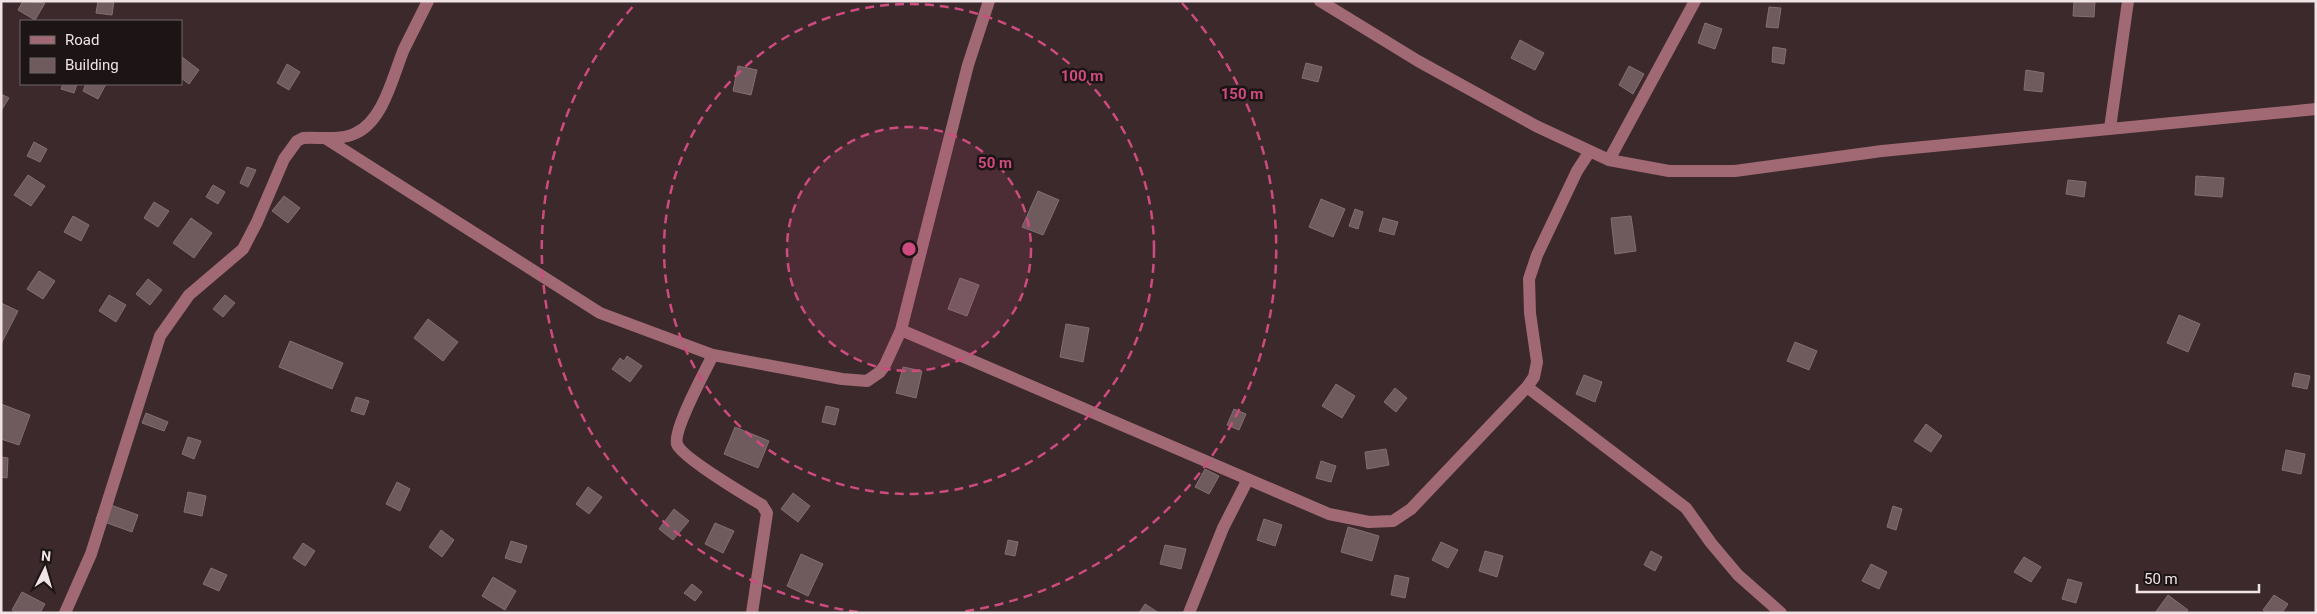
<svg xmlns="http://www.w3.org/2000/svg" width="2317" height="614" font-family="Roboto,sans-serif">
<rect width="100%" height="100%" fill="#3b292c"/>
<path fill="#6f5a5e" stroke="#836e71" d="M23,1L45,3L35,20L18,10Z
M98,1H114L112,15L96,13Z
M2074,1H2095L2094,17L2073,16Z
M1769,7L1781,8L1778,28L1766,27Z
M1705,23L1722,29L1715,49L1698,43Z
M1520,40L1544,53L1535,70L1511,58Z
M1773,47L1786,49L1784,64L1772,62Z
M182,57L199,70L189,84L181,78Z
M1306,63L1322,67L1318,82L1302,78Z
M287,64L300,72L289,90L277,83Z
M738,66L757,70L751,95L733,91Z
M1629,66L1644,74L1633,94L1619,85Z
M2026,70L2044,73L2042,92L2024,90Z
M63,84H77L74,93L61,89Z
M86,84H106L98,99L83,91Z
M1,94L9,98L1,111Z
M34,142L47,149L40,162L27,156Z
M247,167L256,170L248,187L240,183Z
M28,175L45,186L31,206L14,195Z
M2196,176L2224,178L2222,197L2195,195Z
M2068,180L2086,182L2084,197L2066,194Z
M213,185L225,192L218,204L206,197Z
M1038,191L1059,200L1043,235L1022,227Z
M284,196L300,208L288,223L272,211Z
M1321,199L1345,209L1333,237L1309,227Z
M154,202L169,211L158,227L144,218Z
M1355,209L1363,212L1358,229L1349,226Z
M73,216L89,225L81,241L64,232Z
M1631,216L1636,251L1615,254L1611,218Z
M191,218L212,233L194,258L173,243Z
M1383,218L1398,222L1394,235L1379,231Z
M39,271L55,281L43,299L27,289Z
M960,278L979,285L967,316L948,309Z
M148,279L162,290L150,305L136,294Z
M109,295L126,305L116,322L99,311Z
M225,295L235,303L223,317L213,309Z
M1,303L18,311L1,344Z
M2179,315L2200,324L2188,352L2167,343Z
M428,319L458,342L443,361L414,338Z
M1066,324L1089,328L1083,362L1060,357Z
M290,341L343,363L332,389L279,367Z
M1795,342L1817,351L1809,370L1787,361Z
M627,356L642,366L630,382L612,369L620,358L624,361Z
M903,367L922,371L916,398L896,393Z
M2295,373L2310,376L2307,389L2292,386Z
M1584,375L1602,382L1595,402L1576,394Z
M1336,384L1355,396L1342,418L1322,406Z
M1395,388L1407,398L1396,412L1384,402Z
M356,397L369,401L364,415L351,411Z
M1,404L30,415L19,445L1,439Z
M826,406L839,409L835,425L822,422Z
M1234,409L1246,414L1239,430L1227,425Z
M146,413L168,422L164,431L142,423Z
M1926,424L1942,436L1931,452L1914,441Z
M735,427L769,441L758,468L724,454Z
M188,437L201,441L194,459L182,454Z
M1386,449L1389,465L1367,469L1365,452Z
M2286,450L2305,454L2301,474L2282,470Z
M1,457L8,458L7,478L1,477Z
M1321,461L1336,466L1331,482L1316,478Z
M1205,469L1219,476L1209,494L1195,487Z
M397,482L410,489L400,511L386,504Z
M588,487L602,497L589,514L576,504Z
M188,492L206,496L202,516L184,512Z
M793,493L810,506L798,522L781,509Z
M103,502L138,515L132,532L96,519Z
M1893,506L1902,509L1896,530L1887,527Z
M674,509L689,521L673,540L659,529Z
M1264,519L1282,525L1275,546L1257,540Z
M715,523L734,531L723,553L705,544Z
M1348,527L1379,536L1372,561L1341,552Z
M441,530L454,540L442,557L429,547Z
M1008,540L1018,542L1015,556L1005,554Z
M511,541L527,546L521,563L505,558Z
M1441,542L1458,550L1448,568L1432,560Z
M303,543L315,551L305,566L293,558Z
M1165,545L1186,549L1181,569L1160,564Z
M1485,551L1503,556L1497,577L1479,571Z
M1651,551L1662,557L1655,571L1644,565Z
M801,554L823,564L808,596L787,586Z
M2024,557L2041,567L2031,582L2014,572Z
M1871,564L1887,572L1879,589L1862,581Z
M211,568L227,575L219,591L203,584Z
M1395,575L1409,578L1405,598L1391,595Z
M493,577L516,591L505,610L482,596Z
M2068,579L2082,583L2076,603L2062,599Z
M692,584L702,592L695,601L684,593Z
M22,592L45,604L40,613H17L12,610Z
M2168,595L2188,610L2186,613H2155Z
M2274,595L2288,604L2282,613H2268L2263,610Z
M1145,604L1159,613H1139Z"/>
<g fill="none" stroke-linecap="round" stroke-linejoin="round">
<path stroke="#a06973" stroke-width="12" d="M989,1L968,65L901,330L1329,514L1369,522L1393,521L1411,509L1527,387L1534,377L1537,362L1530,313L1529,279L1537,255L1577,171L1590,151
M1320,1L1418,61L1536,126L1609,160L1669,171H1735L1882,151L2316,109
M2110,128L2128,1
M325,138L600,313L713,355L842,379L867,381L880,372L885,365L901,330
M1609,160L1695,1
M713,355C705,371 673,430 677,444C681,457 747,496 762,505L767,513L752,613
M1527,387L1686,508L1711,543L1738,575L1781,613
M65,613L91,554L160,336L189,295L243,249L257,222L284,159L297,141L303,138C320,137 340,141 356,133C384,120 393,75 404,49C412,33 420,17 428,1
M1189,613L1223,528L1248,479"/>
</g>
<circle cx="909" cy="249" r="122" fill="#cd4b7e" fill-opacity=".12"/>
<g fill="none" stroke="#cd4b7e" stroke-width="2.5" stroke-dasharray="9 6">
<circle cx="909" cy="249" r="122"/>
<circle cx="909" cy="249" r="245"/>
<path d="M858 612A367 367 0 0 1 636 3M1182 3A367 367 0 0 1 960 612"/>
</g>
<circle cx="909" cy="249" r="8" fill="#cd4b7e" stroke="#1c1415" stroke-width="2.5"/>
<g font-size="15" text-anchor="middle" font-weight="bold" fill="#cd4b7e" stroke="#1c1415" stroke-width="5" stroke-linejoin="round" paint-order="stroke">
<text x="1082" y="81">100 m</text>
<text x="1242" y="99">150 m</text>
<text x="995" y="168">50 m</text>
</g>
<rect width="2317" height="614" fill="none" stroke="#efe3e5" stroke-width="5"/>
<rect x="20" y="20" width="162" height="65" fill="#1c1415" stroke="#706768"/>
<rect x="30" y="36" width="25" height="8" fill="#a06973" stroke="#706768"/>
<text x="65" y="45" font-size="15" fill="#efe3e5">Road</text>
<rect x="30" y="58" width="25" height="15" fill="#6f5a5e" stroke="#706768"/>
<text x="65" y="70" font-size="15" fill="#efe3e5">Building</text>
<g transform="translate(45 569) rotate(5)" stroke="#1c1415" stroke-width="4" paint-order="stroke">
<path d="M0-4L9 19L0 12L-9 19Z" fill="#efe3e5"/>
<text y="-8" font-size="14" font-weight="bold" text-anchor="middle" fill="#efe3e5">N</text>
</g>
<path d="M2137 584v8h122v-8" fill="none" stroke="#efe3e5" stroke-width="2.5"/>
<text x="2144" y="584" font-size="15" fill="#efe3e5" stroke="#1c1415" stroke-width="4" paint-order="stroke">50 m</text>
</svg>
